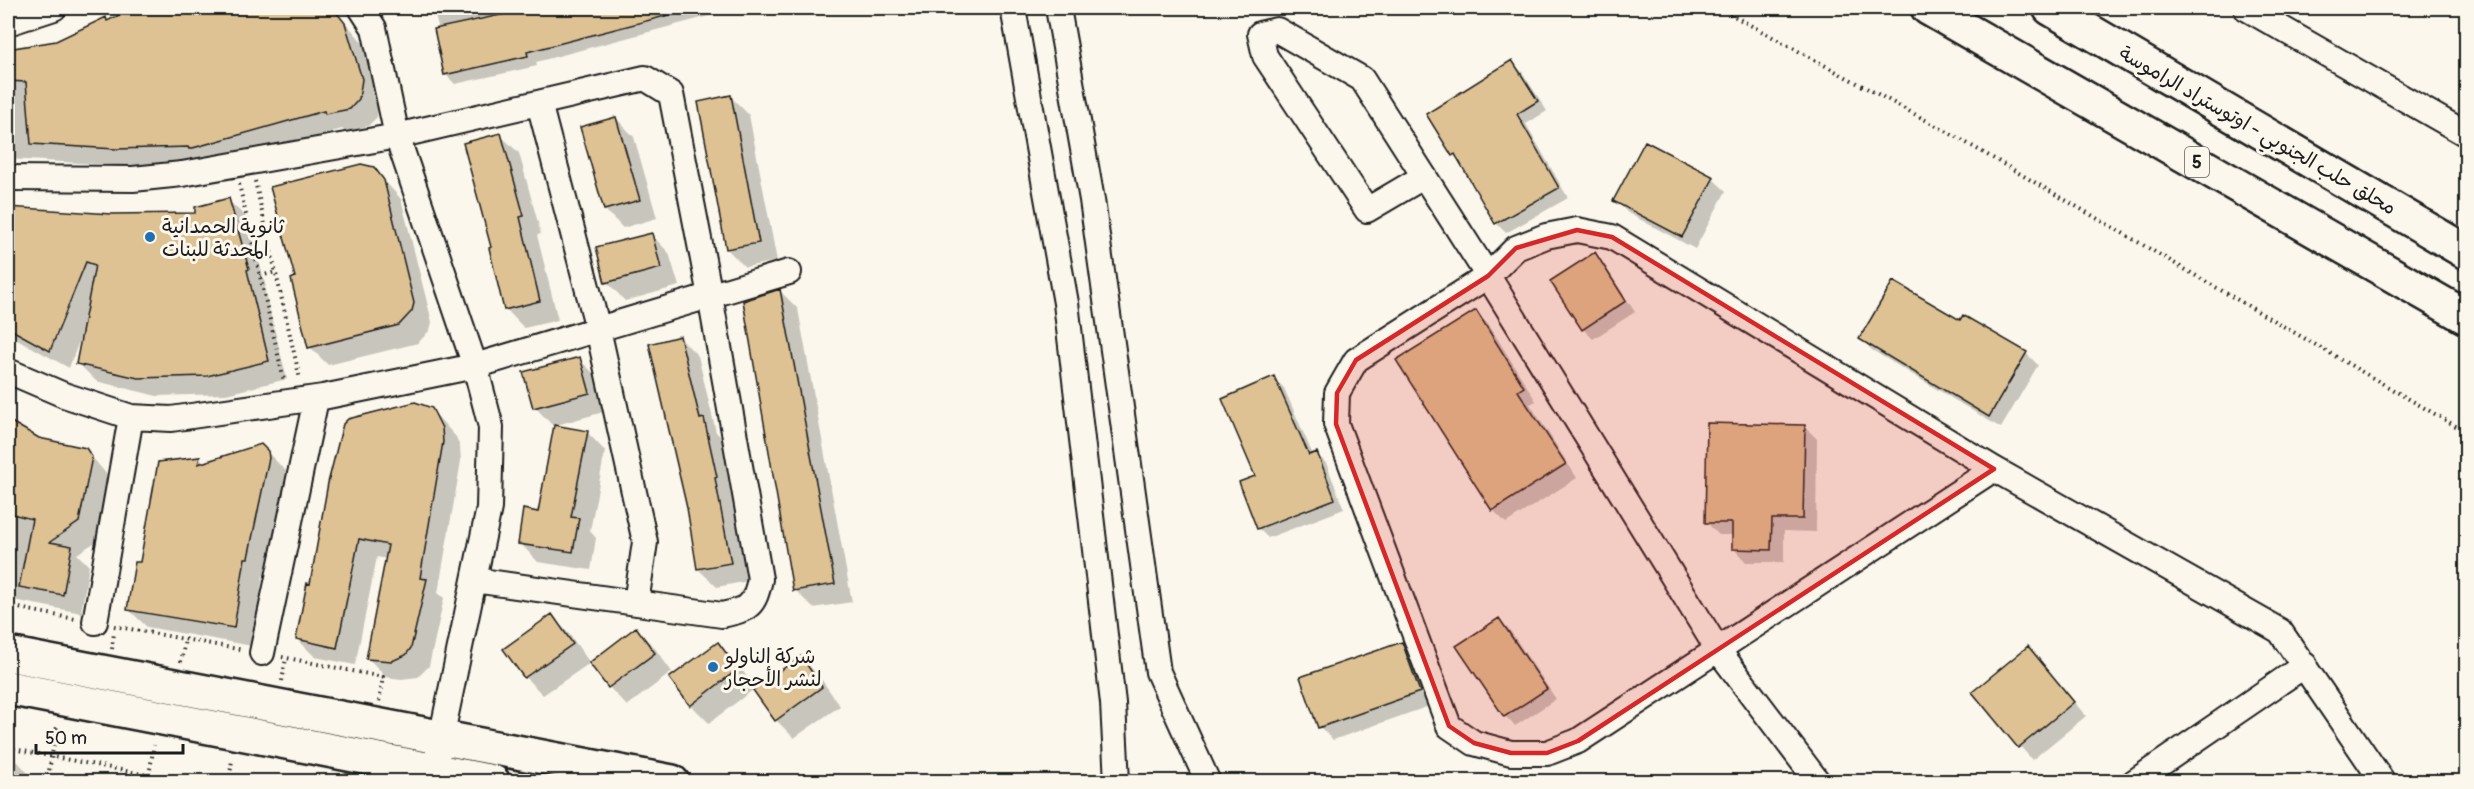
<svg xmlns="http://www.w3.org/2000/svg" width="2474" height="789" font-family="Pangolin,'Playpen Sans Arabic',sans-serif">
<rect width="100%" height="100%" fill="#fbf7ec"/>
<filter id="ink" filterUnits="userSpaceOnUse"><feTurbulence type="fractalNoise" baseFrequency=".0167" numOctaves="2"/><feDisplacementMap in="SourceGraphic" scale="12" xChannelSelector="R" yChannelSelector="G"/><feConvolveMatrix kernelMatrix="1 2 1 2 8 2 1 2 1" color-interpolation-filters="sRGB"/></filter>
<g filter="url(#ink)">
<path fill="#0003" d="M137,8H333L363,43L379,98L377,117L368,126L345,132L342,129L209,167L206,164L135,166L8,159V51L57,43L106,19L109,22Z
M433,8H723L724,12L536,62L537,66L455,84L445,74L439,30Z
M1512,62L1522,72L1547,111L1526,124L1568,198L1506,233L1496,223L1462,164L1453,155Z
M731,97L749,115L777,261L745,267L727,249Z
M616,118L634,137L657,218L623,228L605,210Z
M500,135L519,153L541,234L537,235L558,320L524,328L506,309Z
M373,168L401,199L432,322L430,330L418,343L328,365L310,347L297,279Z
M1713,179L1726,191L1695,249L1628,213L1615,200Z
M228,200L247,218L266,287L264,288L287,379L226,394L157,396L96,381L78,363L81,336L69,368L8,334V209L126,215H197Z
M651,234L669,253L679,286L625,301L607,282Z
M1595,254L1604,264L1635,312L1593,339L1583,329Z
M780,291L798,309L852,602L813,608L795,590Z
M1476,312L1489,325L1536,401L1530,404L1577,478L1506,523L1493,510Z
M1963,317L2026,353L2038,365L2001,428L1872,350L1861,339L1960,322Z
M680,338L698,356L716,432L722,438L734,495L732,496L748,581L717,587L698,569Z
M579,359L597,377L607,411L553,426L535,407Z
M1274,378L1284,388L1313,455L1317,454L1326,463L1344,509L1268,538L1258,528L1257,477Z
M431,409L456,437L460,447L461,461L438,593L444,598L429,666L418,677L401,679L386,677L368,658L387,559L377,557L355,665L315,657L297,639L312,586Z
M8,422L39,439L86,450L109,477L97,541L77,554L89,566L81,613L8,599Z
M1804,426L1817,439L1816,532L1784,531V562H1746L1734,549V535H1719L1706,522Z
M587,432L605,451L590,531L596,538L591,570L538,562L520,543Z
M261,446L286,471L287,478L266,576L263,575L252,646L147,627L128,609L141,564L199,458L205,464Z
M552,616L570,635L590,663L543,695L525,677Z
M1499,620L1509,629L1556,699L1515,726L1505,716Z
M636,629L654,647L672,672L627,706L609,687L591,663Z
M1402,643L1415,656L1432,705L1333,740L1320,727Z
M718,644L736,662L756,689L801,658L819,676L840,706L794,738L776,720L754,689L709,723L691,705Z
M2028,648L2086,716L2032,760L1974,692Z
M8,760L18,762L36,782H8Z"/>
<path fill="#dec293" stroke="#1c1c1c" stroke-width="1.5" d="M134,8H333L345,23L362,79L359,99L350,109L325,114L324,111L189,149L188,147L116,149L31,144L26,82L8,81V49L56,41L106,17L107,21Z
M533,8H676L677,13L527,52L528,56L444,75L434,29Z
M1512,60L1538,101L1517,114L1559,188L1495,224L1455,154L1452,156L1426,114Z
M731,95L759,243L726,249L698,102Z
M616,117L640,200L604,210L580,127Z
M501,133L524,216L520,217L540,301L504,310L489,248L491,247L463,143Z
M1645,141L1714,177L1682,237L1613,201Z
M361,164L374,167L384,180L414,303L412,311L399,325L308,348L291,279L295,277L270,187Z
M229,198L249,269L247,270L269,361L207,376L138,378L76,364L95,265L86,262L50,351L8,328V207L111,214L195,213V207Z
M652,233L661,268L605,283L596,247Z
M1595,252L1626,301L1582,330L1550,281Z
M1893,281L1960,320L1963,315L2027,352L1989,417L1859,339Z
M780,289L835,584L793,591L743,301Z
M1476,310L1524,387L1518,391L1566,464L1492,511L1396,360Z
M680,336L700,419L704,418L717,477L715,478L731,563L697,569L687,508L649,344Z
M580,357L590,393L533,408L523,372Z
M1274,376L1309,455L1317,452L1335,499L1257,529L1239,482L1255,476L1222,399Z
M415,402L432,408L442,428L443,442L420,578L427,579L411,648L406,655L392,661L366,659L388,545L359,539L337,648L296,639L307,583L310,584L328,483L343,424L348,419Z
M8,420L39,438L86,448L92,457L79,522L50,542L72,546L63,595L19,587L32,519L8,513Z
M1707,423L1805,425L1803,519H1772L1771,550L1732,549V523H1705Z
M554,425L588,431L571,517L579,518L573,552L518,544L523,509L538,512Z
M261,444L268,451L269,458L248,558H245L234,628L127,610L135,562H140L158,462L200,457L198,464Z
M552,614L573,644L524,678L503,649Z
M1499,618L1547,689L1504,717L1456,646Z
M636,627L655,653L608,688L589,663Z
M718,642L738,669L690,706L669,678Z
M1402,642L1420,692L1318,728L1300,677Z
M2028,646L2074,702L2018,748L1972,692Z
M801,656L822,687L775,721L753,690Z"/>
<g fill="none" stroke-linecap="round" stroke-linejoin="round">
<g stroke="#1c1c1c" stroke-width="28">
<path id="street" d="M361,8L374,28L397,136L475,366L491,427L489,508L438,753
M1013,8L1066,303L1113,703L1117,782
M1058,8L1092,200L1158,672L1208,782
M2246,8L2466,134
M8,23L54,8
M539,103L598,329L645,542L636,603
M1423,177L1367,210L1265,56L1260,34L1277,30L1362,79L1488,276L1718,650L1818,782
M8,178L133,179L182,174L397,136L645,78L671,94L710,296L760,579C754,607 749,609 722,615L474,580
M8,371L64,395L131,417L171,419L323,397L475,366L789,272
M1994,469L1578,741L1547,753H1511L1474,743L1449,726L1336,424L1337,393L1356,360L1488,276L1516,248L1546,236L1577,230L1612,237L1994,469L2280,631L2383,782
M95,622L131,417
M262,653L316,399
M2134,782L2305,665"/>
</g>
<g stroke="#1c1c1c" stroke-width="38">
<path id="secondary" d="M8,654L672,782
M8,688L493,782"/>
</g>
<g stroke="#1c1c1c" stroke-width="38">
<path id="highway" d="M1928,8L2466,317
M2050,8L2466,252"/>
</g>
<path stroke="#1c1c1c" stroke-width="4" stroke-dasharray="1.5 4.5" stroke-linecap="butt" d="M1719,8L1953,135L2466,432
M255,181L300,379
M239,184L284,381
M260,276L276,272
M8,606L75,619
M114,626L243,650
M8,630L11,607
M112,649L114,633
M282,657L383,677L379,702
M181,662L185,639
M282,681L286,658
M8,748L183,782
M149,775L154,745
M331,779L342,782
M47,782L57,726
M229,782L232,760"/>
<use href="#street" stroke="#fbf7ec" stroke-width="24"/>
<use href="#secondary" stroke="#fbf7ec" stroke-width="33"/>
<use href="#highway" stroke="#fbf7ec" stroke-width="33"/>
</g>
</g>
<path fill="#d62828" fill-opacity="0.2" stroke="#d62828" stroke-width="4.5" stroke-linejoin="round" d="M1577,230L1612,237L1994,469L1578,741L1547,753H1511L1474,743L1449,726L1336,424L1337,393L1356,360L1488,276L1516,248Z"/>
<g fill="#1f6fb2" stroke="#fbf7ec" stroke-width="2">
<circle cx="150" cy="237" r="6"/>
<circle cx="713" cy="667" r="6"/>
</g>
<g text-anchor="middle" stroke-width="6" stroke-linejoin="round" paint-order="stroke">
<rect fill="#fbf7ec" stroke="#5f5e5a" stroke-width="1.5" x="2185" y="147" width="24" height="30" rx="4.5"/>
<g font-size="18" font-weight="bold" fill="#1c1c1c">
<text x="2197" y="168">5</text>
</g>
<g font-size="20" fill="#1c1c1c" stroke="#fbf7ec">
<text transform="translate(2258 130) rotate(30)" y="7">محلق حلب الجنوبي - اوتوستراد الراموسة</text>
</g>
<g font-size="20" fill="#1c1c1c" stroke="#fbf7ec" text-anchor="start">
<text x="162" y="233">ثانوية الحمدانية<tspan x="162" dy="23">المحدثة للبنات</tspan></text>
<text x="725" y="663">شركة الناولو<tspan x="725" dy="23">لنشر الأحجار</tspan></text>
</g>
</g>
<rect width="2474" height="789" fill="none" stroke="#fbf7ec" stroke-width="30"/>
<rect x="15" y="15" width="2444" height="759" fill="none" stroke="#1c1c1c" stroke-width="2" filter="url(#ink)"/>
<path d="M36 744v9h147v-9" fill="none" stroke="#1c1c1c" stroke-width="3"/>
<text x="45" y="744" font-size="18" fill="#1c1c1c" stroke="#fbf7ec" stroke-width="4.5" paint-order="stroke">50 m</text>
</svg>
